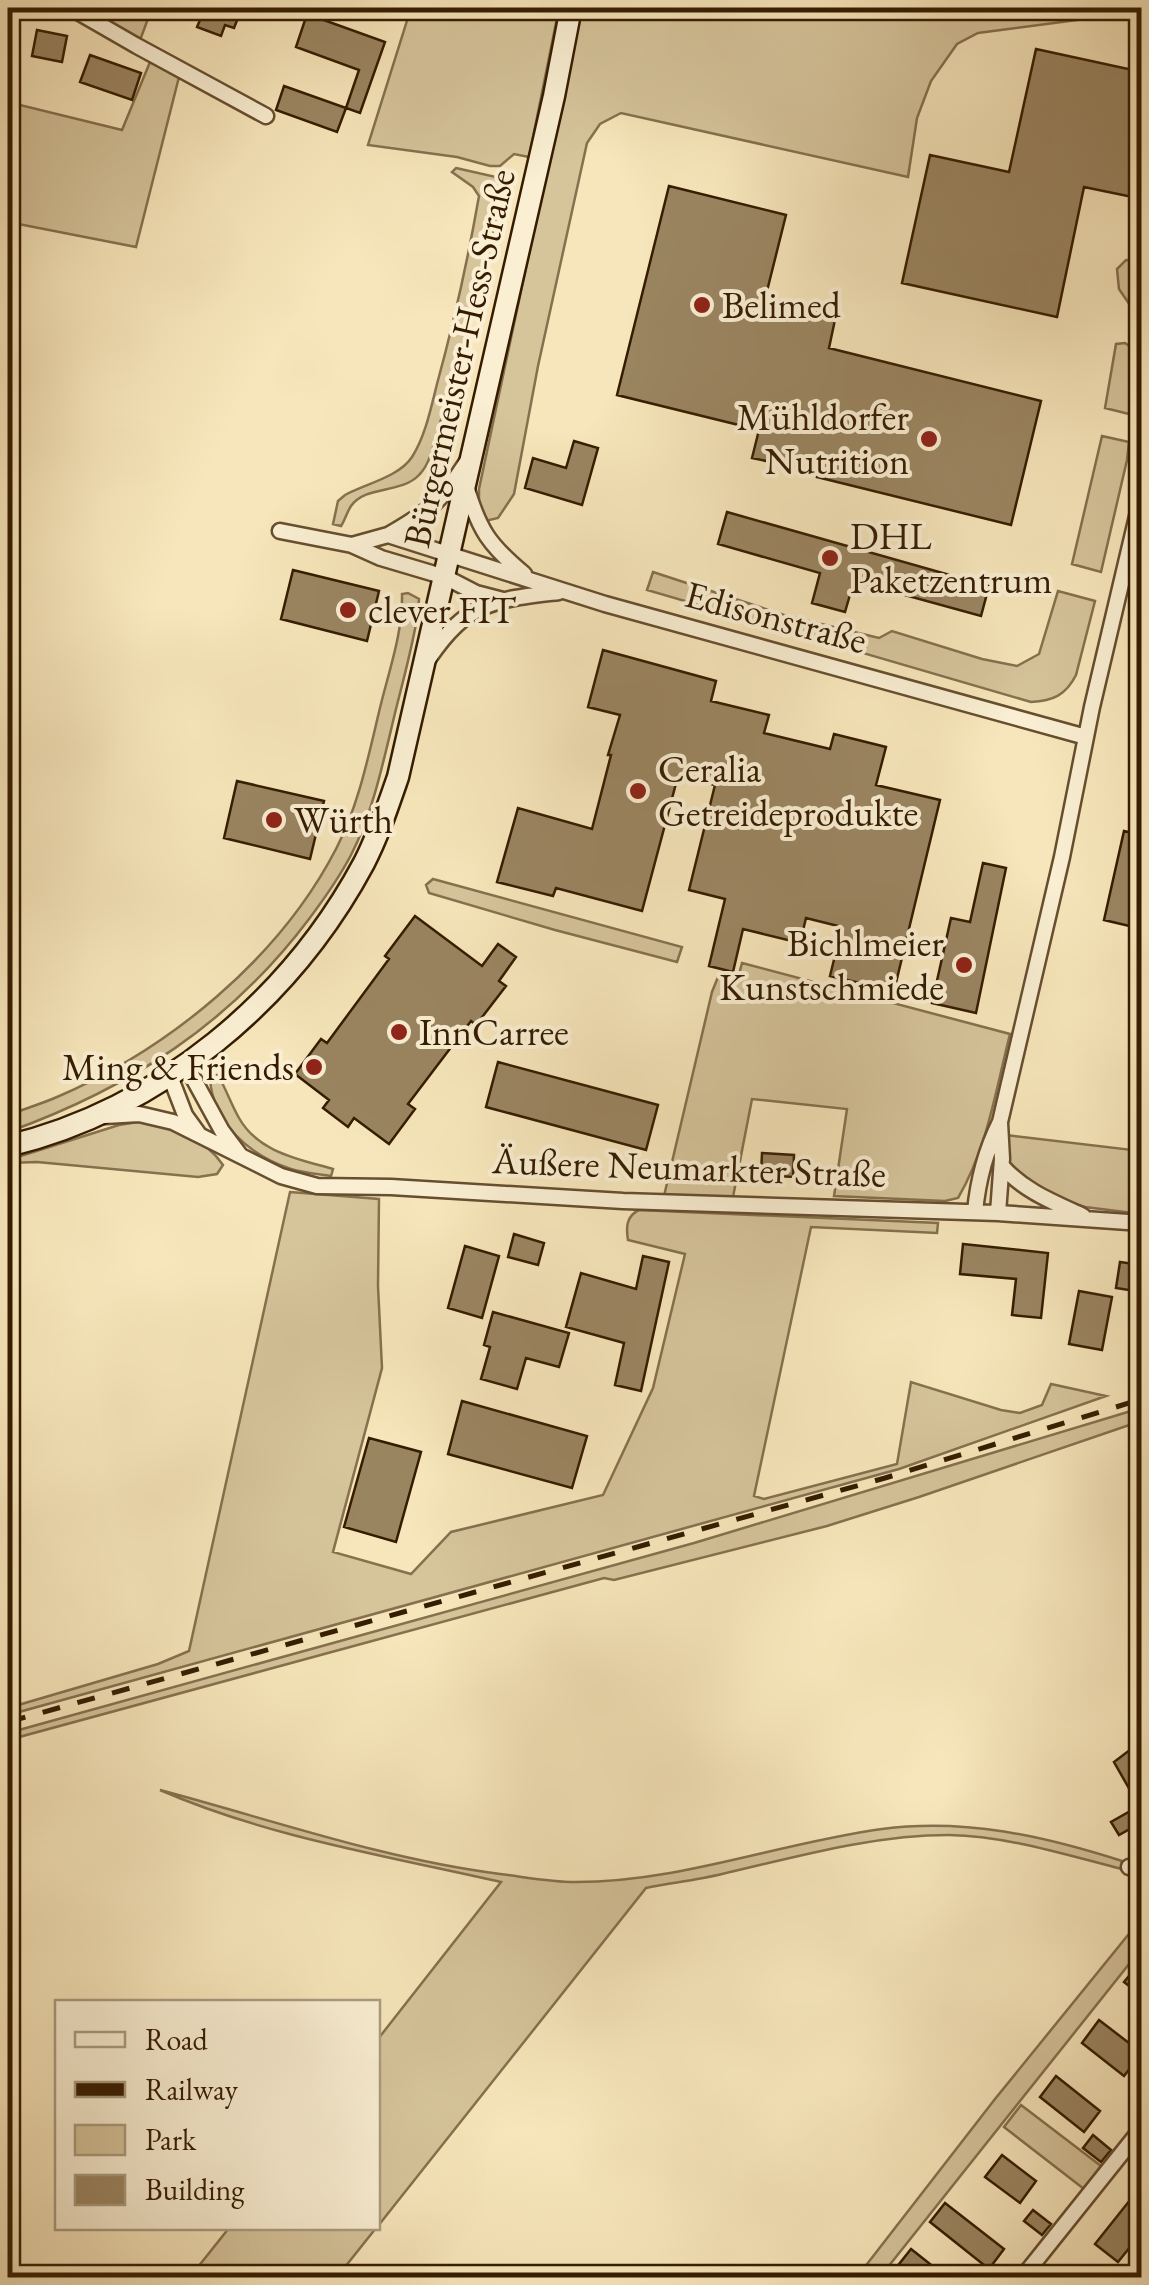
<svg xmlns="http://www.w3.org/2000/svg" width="1149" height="2285" font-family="'EB Garamond',serif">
<rect width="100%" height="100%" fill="#f7e6bb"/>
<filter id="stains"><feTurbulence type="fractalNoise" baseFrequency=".002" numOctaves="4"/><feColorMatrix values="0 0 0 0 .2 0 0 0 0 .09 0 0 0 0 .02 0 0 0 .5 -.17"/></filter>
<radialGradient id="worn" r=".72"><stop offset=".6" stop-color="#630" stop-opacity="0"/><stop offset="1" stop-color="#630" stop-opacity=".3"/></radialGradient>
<path fill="#d6c49b" stroke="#86704e" stroke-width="2.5" d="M81,8H152L139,43Z
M411,8H559L529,157L514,154L500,166H490L457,157L368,145Z
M581,8H1141V20L1100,17L978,33L957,44L931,81L917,118L908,177L621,113L600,124L587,143L538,366L514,494L498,518L485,521L479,505V489Z
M150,62L179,77L136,247L8,222V102L122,130Z
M456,168L496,177L501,190C487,269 465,349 439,426C434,442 431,463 419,475C401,494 366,485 351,506C347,512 345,520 341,526L333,524L338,501L345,495C365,484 399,477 412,457C425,437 431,408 437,384C454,322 468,259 479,196L473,187L452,172Z
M1126,260L1141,261V307L1130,305L1119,289L1117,269Z
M1125,343L1141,354V384L1133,415L1105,408L1116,344Z
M1102,436L1129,442L1127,460L1101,572L1072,564Z
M653,572L784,615L879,638L892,631L982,659L1017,666L1039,654L1058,591L1095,601L1076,675C1066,695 1053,701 1031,702L647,590Z
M408,593L419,599L418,612C413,645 404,677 396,709C384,758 374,810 351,855C339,878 324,899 309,919C230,1024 130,1088 8,1132V1115C24,1109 41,1104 57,1097C169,1049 279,959 336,849C358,807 368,758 379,712C388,673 403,634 402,594Z
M433,879L682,947L677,962L555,930L429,893L426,885Z
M742,963L1010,1034C996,1089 987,1149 958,1198L945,1201L834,1196L847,1109L752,1099L733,1197L664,1196L712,992L718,977L737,982Z
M213,1075H218C226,1089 231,1104 239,1118C258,1152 298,1159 333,1169L331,1176C318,1174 304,1173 291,1169C251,1156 213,1124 210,1079Z
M144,1121C173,1125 206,1140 223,1165L217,1174L198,1177L37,1162L8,1163V1160L119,1125Z
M1006,1135L1141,1151V1214L1085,1207L1054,1197L1015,1173L1006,1156Z
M290,1192L379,1199L378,1286L382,1368L333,1552L411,1574L451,1532L603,1495L653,1388L685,1254L628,1240C626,1228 626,1216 639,1210L938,1223L937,1233L811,1227L754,1496L764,1499L897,1464L911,1382L1001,1410L1020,1413L1042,1405L1051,1384L1106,1396L899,1469L8,1715V1708L158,1664L189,1651Z
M1141,1408V1421L919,1497L827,1526L614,1580L604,1578L8,1740V1733L694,1543Z
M160,1790C273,1820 383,1859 500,1874C525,1877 550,1882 575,1882C681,1882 779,1843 882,1829C965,1818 1044,1836 1122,1861V1869C1066,1855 1007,1836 949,1835C872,1835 796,1857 722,1874C697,1880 671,1883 646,1888L378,2226V2039L501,1882C387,1856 268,1837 160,1790Z
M1141,1919V1949L880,2277H857L995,2099Z
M1021,2105L1101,2166L1084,2189L1004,2127Z
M229,2228H376L337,2277H190Z"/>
<path fill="#9a8561" stroke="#351c00" stroke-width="2.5" d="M205,8H242L234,28L225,25L221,36L197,27Z
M307,14L385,42L360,113L346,108L359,70L296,47Z
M37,30L67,36L62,62L32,56Z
M1036,49L1142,72V199L1084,187L1057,317L902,283L930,155L1009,172Z
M90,55L141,73L132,100L80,82Z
M284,86L346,108L337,132L276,110Z
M669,186L786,215L765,299L836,315L829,348L1041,401L1011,525L817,477L818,472L752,458L759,430L617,395Z
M574,441L598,448L582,505L525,488L533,458L566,468Z
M727,512L989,586L981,616L854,581L845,612L812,603L820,573L718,544Z
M293,570L379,591L367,641L281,619Z
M603,650L716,681L711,701L769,715L764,733L830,749L834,734L886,747L876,785L940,800L894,991L830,976L842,927L806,918L800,943L743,929L733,972L709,966L725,899L689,890L715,785L678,776L642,911L556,888L553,896L497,882L518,808L592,829L611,755H608L620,715L588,707Z
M237,781L324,801L310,859L224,838Z
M1124,831L1142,835V929L1104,920Z
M983,863L1006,868L976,1013L932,1003L951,918L970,922Z
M415,916L482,966L498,944L516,957L499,981L506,986L476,1025L471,1021L408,1104L415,1109L389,1144L354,1118L348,1127L323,1108L329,1100L295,1074L321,1039L327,1043L389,959L385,956Z
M498,1062L658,1105L646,1150L486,1107Z
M762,1153L794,1155L793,1177L761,1175Z
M514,1234L544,1243L538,1265L508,1257Z
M963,1244L1048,1253L1041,1318L1012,1315L1016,1279L960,1274Z
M465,1246L499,1256L482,1318L448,1308Z
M643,1256L669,1262L641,1391L615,1385L624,1343L566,1327L581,1273L636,1289Z
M1120,1262L1142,1265V1292L1116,1288Z
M1079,1291L1112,1297L1102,1350L1069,1344Z
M493,1312L569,1333L559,1367L526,1358L517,1389L481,1379L490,1347L484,1345Z
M462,1401L587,1436L572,1488L448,1454Z
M369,1438L421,1452L396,1542L344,1527Z
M1135,1746L1137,1749L1142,1746V1822L1119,1835L1111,1822L1139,1806L1114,1762Z
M1142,1960V1996L1124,1982Z
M1099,2020L1142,2053L1124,2076L1082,2043Z
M1056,2076L1100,2111L1084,2132L1040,2097Z
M1093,2135L1111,2150L1101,2162L1083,2148Z
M1002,2155L1036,2181L1020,2203L985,2177Z
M1142,2185V2232L1118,2262L1095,2244Z
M945,2203L1004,2249L989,2269L930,2222Z
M1033,2210L1051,2224L1042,2235L1024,2221Z
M911,2249L930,2264L920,2278H888Z"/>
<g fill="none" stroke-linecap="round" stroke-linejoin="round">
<g stroke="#664e2f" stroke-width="19">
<path id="minor" d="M71,8L137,46L266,116
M466,486C479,530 489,545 524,574
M280,531L352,545L381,558L445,577L476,593L503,600
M388,535C427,513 442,501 466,463
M352,545L388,535L605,604L1086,737
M429,658C468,601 494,600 559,592
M186,1065L222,1131L240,1155
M170,1076L185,1115L198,1133
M105,1116L139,1114L173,1122L281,1176L317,1186L391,1187L623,1201L998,1213L1142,1223
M1002,1166C1024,1191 1053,1202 1083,1216
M975,1212C978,1179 985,1152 1000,1122L1062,857L1092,707L1142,495
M998,1213L1002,1159L1000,1123
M1129,1867L1142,1870
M1022,2278L1142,2128"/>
</g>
<g stroke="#351c00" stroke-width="25">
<path id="secondary" d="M8,1146C160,1109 290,1001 364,863C378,836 388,806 398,777L554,96L571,8"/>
</g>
<use href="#minor" stroke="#faefd3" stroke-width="14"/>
<use href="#secondary" stroke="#faefd3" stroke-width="20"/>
<path stroke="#351c00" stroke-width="5" stroke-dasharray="18 18" stroke-linecap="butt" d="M8,1722L885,1478L1142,1399"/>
</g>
<g fill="#8f2418" stroke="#faefd3" stroke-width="4">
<circle cx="702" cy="305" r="10"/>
<circle cx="929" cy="439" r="10"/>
<circle cx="830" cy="558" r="10"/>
<circle cx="348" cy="610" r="10"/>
<circle cx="638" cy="791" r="10"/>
<circle cx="274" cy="820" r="10"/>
<circle cx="964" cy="965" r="10"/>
<circle cx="399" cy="1032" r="10"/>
<circle cx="314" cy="1067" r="10"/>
</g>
<g text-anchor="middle" stroke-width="8" stroke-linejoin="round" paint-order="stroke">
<g font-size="38" fill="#351c00" stroke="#faefd3" text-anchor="start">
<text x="722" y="318">Belimed</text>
<text x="909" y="430" text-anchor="end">Mühldorfer<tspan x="909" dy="44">Nutrition</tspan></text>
<text x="850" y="549">DHL<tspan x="850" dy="44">Paketzentrum</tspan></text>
<text x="368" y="623">clever FIT</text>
<text x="658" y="782">Ceralia<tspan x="658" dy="44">Getreideprodukte</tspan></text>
<text x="294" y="833">Würth</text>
<text x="944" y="956" text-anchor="end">Bichlmeier<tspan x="944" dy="44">Kunstschmiede</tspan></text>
<text x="419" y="1045">InnCarree</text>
<text x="294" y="1080" text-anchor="end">Ming &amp; Friends</text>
</g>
<g font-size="38" fill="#351c00" stroke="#faefd3">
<text transform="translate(459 358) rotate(-77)" y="13">Bürgermeister-Hess-Straße</text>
<text transform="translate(776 617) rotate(15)" y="13">Edisonstraße</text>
<text transform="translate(689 1167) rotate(2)" y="13">Äußere Neumarkter Straße</text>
</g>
</g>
<rect width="1149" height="2285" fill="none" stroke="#f7e6bb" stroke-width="40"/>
<rect x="10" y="10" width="1129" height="2265" fill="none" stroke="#351c00" stroke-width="5"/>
<rect x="20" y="20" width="1109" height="2245" fill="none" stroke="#351c00" stroke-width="2.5"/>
<rect x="55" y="2000" width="325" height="230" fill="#faefd3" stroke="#ab9b7f" stroke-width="2.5"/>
<rect x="75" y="2032" width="50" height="15" fill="#faefd3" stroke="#ab9b7f" stroke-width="2.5"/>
<text x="145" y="2050" font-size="30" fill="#351c00">Road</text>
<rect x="75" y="2082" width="50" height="15" fill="#351c00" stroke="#ab9b7f" stroke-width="2.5"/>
<text x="145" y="2100" font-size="30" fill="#351c00">Railway</text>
<rect x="75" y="2125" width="50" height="30" fill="#d6c49b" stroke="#ab9b7f" stroke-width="2.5"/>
<text x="145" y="2150" font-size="30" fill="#351c00">Park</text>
<rect x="75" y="2175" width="50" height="30" fill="#9a8561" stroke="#ab9b7f" stroke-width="2.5"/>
<text x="145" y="2200" font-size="30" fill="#351c00">Building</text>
<rect width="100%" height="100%" filter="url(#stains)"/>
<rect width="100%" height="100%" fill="url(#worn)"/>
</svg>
